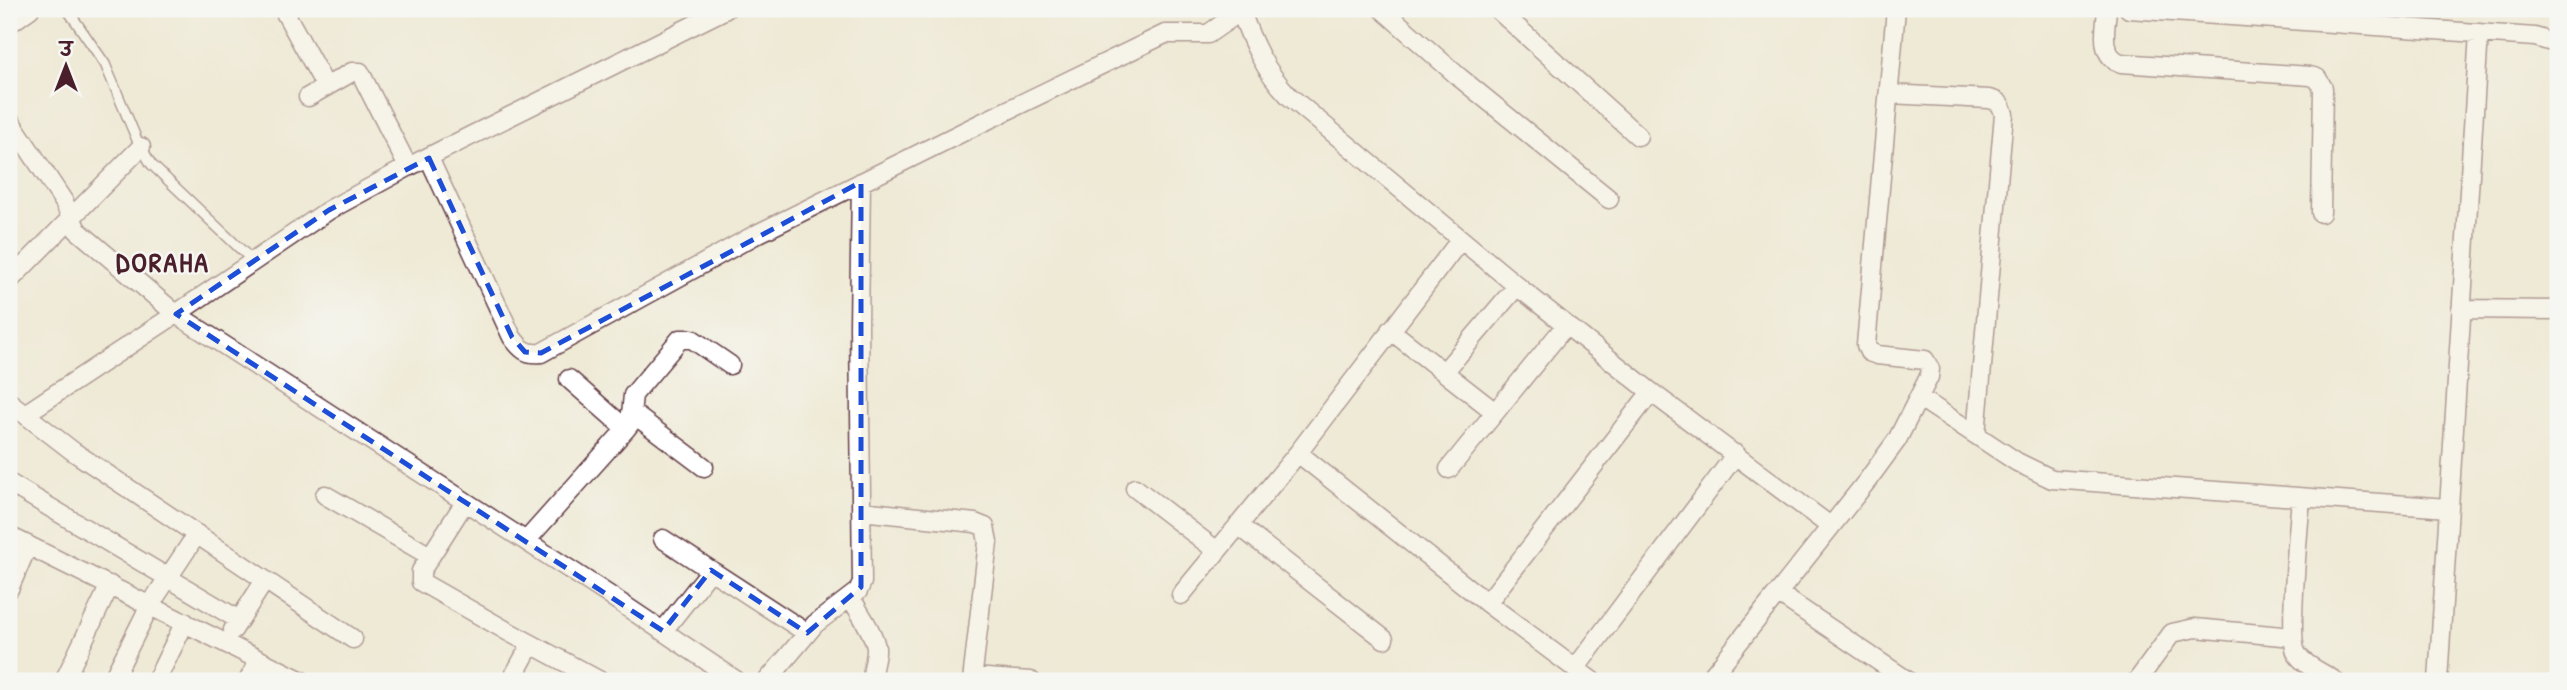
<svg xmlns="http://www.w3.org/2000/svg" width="2567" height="690" font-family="'Patrick Hand','Playpen Sans Deva',sans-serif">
<rect width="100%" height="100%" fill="#f6f6f2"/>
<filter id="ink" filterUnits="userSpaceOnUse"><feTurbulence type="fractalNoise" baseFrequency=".0143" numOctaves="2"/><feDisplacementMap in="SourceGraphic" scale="14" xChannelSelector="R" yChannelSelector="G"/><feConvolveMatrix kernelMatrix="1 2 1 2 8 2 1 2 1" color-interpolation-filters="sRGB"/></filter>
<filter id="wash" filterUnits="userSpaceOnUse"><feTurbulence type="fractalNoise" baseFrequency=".00686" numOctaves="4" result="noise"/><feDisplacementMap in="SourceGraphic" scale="28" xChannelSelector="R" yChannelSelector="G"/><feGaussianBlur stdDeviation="1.57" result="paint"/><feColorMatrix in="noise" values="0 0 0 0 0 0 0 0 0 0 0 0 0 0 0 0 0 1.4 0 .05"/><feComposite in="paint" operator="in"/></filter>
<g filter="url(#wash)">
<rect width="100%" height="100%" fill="#efead6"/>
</g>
<g filter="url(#ink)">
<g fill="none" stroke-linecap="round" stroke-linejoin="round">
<g stroke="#633d45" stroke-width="12">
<path id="service" d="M67,9L105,64L137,140L151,164L254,262"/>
</g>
<g stroke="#633d45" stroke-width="21">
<path id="minor" d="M283,9L326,87
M726,9L408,167L329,210L176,314L606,593L737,681
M1382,9L1459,77L1609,199
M1497,9L1638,136
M2107,9C2106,28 2098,55 2121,63L2310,76L2317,78L2323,88L2321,213
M2129,9L2535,37L2558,44
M1241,11C1252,43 1265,71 1289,96L1522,290L1651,392L1830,526
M9,24L30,9
M1889,94L1989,99C1999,101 2001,104 2004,114L1976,435
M308,97L352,72H360L408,167
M9,119L64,202L77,230L176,314L25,414
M429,158L512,337C520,348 526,355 541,353L755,235L973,127L1165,34H1208L1244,9
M9,281L141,147
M2461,309L2558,310
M1390,330L1495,412
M1444,372L1517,286
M569,379L626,429
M1920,398L2017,462L2052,479L2448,508
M9,402L74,452L353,639
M631,412L704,467
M1298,453L1487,603L1592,681
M1449,469L1566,325
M9,483L239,620
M1135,488L1217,551
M325,495L430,556
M2301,498C2299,523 2288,635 2296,652C2302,665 2324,673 2335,681
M465,502L421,571V582L507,631L600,681
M861,511L975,523L985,527L988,542L972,681
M1238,525L1384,639
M9,536L302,681
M663,539L807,633
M526,541L626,429L630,424L633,395L680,339H692L730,365
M9,589L28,545
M1779,594L1908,681
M1181,595L1298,453L1461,239
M851,597C858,612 874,632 876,648C877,659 870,670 873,681
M1487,603L1651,392
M233,630L265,580
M663,631L711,570
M1575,669L1736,454
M973,677L1031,681
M64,681L110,585
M112,681L150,605L197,534
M156,681L185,622
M248,681L259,660
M511,681L531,644
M767,681L815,624L858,591L862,582L859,326L861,182
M1708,681L1867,481L1897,440L1929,377L1930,369L1925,360L1877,355L1869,352L1866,345L1896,9
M2137,681L2172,633L2195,628L2293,637
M2438,681L2479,33"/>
</g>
<use href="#service" stroke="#fff" stroke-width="9"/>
<use href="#minor" stroke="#fff" stroke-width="18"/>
</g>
</g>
<path d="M0 0H2567V690H0ZM429,158L512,337L525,352L541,353L861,182V587L807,633L711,570L663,631L176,314L329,210Z" fill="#efead6" fill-opacity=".55" fill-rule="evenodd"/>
<path fill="none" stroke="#1d4ed8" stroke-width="5" stroke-dasharray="14 9" stroke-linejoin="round" d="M429,158L512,337L525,352L541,353L861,182V587L807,633L711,570L663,631L176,314L329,210Z"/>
<g text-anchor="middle" stroke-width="5" stroke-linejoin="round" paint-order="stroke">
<g font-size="28" font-weight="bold" letter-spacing="2" fill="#4a1f2b" stroke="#f6f6f2">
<text x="163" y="272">DORAHA</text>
</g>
</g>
<rect width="2567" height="690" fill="none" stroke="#f6f6f2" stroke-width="35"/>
<g transform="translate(66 66)" stroke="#f6f6f2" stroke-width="5" paint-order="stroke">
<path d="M0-5L12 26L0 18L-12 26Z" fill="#4a1f2b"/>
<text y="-10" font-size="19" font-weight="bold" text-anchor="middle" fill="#4a1f2b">उ</text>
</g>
</svg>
